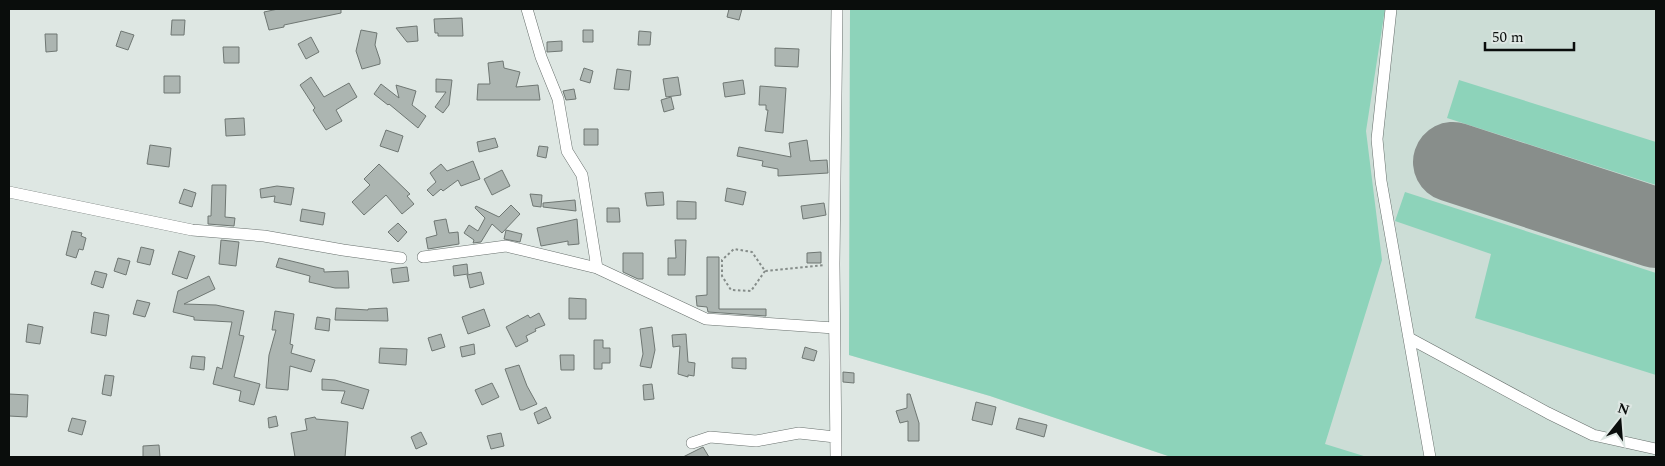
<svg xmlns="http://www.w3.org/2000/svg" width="1665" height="466" font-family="Spectral,serif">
<rect width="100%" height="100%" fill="#dee7e3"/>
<path fill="#ccddd6" d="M850,9H1656V457H1171L990,396L849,355Z"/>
<path fill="#8dd3ba" d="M850,9H1385L1366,131L1382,260L1325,444L1367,457H1171L990,396L849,355Z
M1459,80L1656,142V185L1447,118Z
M1405,192L1656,273V375L1475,318L1491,254L1395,221Z"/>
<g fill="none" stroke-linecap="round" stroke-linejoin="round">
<path stroke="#888e8b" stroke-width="80" d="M1453,162L1656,228"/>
</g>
<path fill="#acb5b1" stroke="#6f7773" d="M278,9H341V13L284,25V27L269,30L264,12Z
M729,9H742L739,20L727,17Z
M462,18L463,36H438V33H435L434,19Z
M172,20H185L184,35H171Z
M417,26L418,41L407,42L396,28Z
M361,30L377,33L375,45L380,60V64L362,69L356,51Z
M583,30H593V42H583Z
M121,31L134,35L128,50L116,46Z
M639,31L651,32L650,45H638Z
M45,34H57V51L46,52Z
M311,37L319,52L306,59L298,44Z
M562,41V51L547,52V42Z
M223,47H239V63H224Z
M775,48L799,49L798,67L775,66Z
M503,61L504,68L520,72L516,87L538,85L540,100H477L478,84H490L488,63Z
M584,68L593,71L590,83L580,80Z
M617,69L631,71L629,90L614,89Z
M164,76H180V93H164Z
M311,77L324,97L349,83L357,97L336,110L342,121L326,130L313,110L315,108L300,85Z
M678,77L681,95L666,97L663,79Z
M436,79L452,80L449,105L443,113L435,107L446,92H436Z
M743,80L745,94L725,97L723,83Z
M381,84L399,98L396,85L416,91L412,105L426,116L418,128L389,104L388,105L374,94Z
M760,86L786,88L783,133L765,131L768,110H766V105H759Z
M574,89L576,99L566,100L563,91Z
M671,97L674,109L664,112L661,100Z
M244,118L245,135L226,136L225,119Z
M584,129H598V145H584Z
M386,130L403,136L398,152L380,146Z
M495,138L498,147L479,152L477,142Z
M807,140L810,161L827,160L828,173L778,176V169L762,166L763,161L737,156L739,147L791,157L789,143Z
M150,145L171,148L169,167L147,164Z
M539,146L548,147L546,158L537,156Z
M473,161L480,179L461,186L458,180L443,191L441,189L433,196L427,190L436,182L430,173L441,164L447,171Z
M379,164L410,194L407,196L414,204L402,214L386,195L364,215L352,202L370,185L364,179Z
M502,170L510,186L492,195L484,179Z
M212,185H226L225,217L235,218L234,226L208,224V216H211Z
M277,186L294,188L291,205L274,202L275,196L261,198L260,189Z
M727,188L746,192L743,205L725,201Z
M184,189L196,193L192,207L179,203Z
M663,192L664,205L647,206L645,193Z
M530,194L542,195L541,207L533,206Z
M575,200L576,211L543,207V203Z
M677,201L696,202V219H677Z
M824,203L826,215L803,219L801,206Z
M511,205L520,214L502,233L492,224L481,242L473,243L474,240L464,233L469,225L478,231L485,218L475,208L476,206L499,217Z
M607,208H619L620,222H607Z
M302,209L325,213L323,225L300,221Z
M446,219L449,233L458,232L459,244L428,249L426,238L437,235L434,221Z
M577,219L579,244L568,245V241L541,246L537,228Z
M398,223L407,232L398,242L388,232Z
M506,230L522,234L520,242L504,239Z
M72,231L82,233L81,236L86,238L83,250L79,249L76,258L66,255Z
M221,240L239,242L236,266L219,264Z
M675,240H686L685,275H668V258H676Z
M141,247L154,250L150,265L137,262Z
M179,251L195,256L187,279L172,274Z
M821,252V263H807V253Z
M623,253H643V279H638L623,272Z
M707,257H719V309H766V316L708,312L707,307L697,306L696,296L707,295Z
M118,258L130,261L126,275L114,271Z
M279,258L324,269V272L348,271L349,288H335L309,282L310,276L276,267Z
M467,264L468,274L454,276L453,266Z
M407,267L409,281L393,283L391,269Z
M95,271L107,274L103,288L91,284Z
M481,272L484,284L470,288L467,275Z
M209,276L215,289L184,304L216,305L244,311L239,335L244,336L234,377L260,384L254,405L239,401L241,391L213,384L217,367L222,369L232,322L194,320V317L173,312L178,291Z
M569,298L586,299V319H569Z
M137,300L150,303L145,317L133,314Z
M336,308L368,310V309L387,308L388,321L335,320Z
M484,309L490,326L468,334L462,317Z
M275,311L294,314L290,344L293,345L291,353L315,360L311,372L290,366L288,390L266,388L269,355L276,330H272Z
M94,312L109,315L106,336L91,333Z
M539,313L545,325L535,329L536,331L526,336L528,341L516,347L506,327L528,315L530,318Z
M317,317L330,319L329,331L315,329Z
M28,324L43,327L40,344L26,342Z
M652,327L655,350L651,368L640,366L643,354L640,329Z
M441,334L445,347L432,351L428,338Z
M686,334L688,362L695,363L694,376L688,375V377L678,374L680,346L673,347L672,335Z
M594,340H603V348H610V363H602V369H594Z
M474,344L475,354L462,357L460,347Z
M805,347L817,351L814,361L802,358Z
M380,348L407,349L406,365L379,363Z
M560,355H574V370H561Z
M192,356L205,357L204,370L190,368Z
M732,358H746V369L732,368Z
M519,365L527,386L537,404L523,410H520L505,369Z
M843,372L854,373V383L843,382Z
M105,375L114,376L111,396L102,394Z
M322,379L335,380L369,390L363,409L341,403L345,391L322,390Z
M492,383L499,397L482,405L475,390Z
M652,384L654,399L644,400L643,385Z
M9,394L28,395L27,417L9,416Z
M907,394H910L919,423V441H908V421L900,423L896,411L907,408Z
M976,402L996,407L992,425L972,420Z
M546,407L551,418L538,424L534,413Z
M276,416L278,426L269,428L268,418Z
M315,417L316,419L348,422L345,457H295L291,433L307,430L305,419Z
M72,418L86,421L82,435L68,431Z
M1019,418L1047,425L1044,437L1016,429Z
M421,432L427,444L416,449L411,437Z
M501,433L504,446L491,449L487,436Z
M159,445L160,457H143V446Z
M703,447L709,457H683Z"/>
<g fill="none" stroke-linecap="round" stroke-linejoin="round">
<g stroke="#68706d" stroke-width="12">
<path id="minor" d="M527,9L541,57L558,99L567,151L582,175L597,268
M1391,9L1377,139L1381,181L1430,457
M9,192L192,230L264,236L343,250L401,258
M423,257L506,246L597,268L706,319L834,328
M1409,338L1548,413L1593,435L1656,449
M692,443L710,437L756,441L799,433L835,437
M836,457L834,264L837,9"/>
</g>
<path stroke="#858c89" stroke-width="2" stroke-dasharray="2.5 2.5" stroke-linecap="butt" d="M765,271L751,291L731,290L722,276V260L734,249L752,252L765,271L824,265"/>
<use href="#minor" stroke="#fff" stroke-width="11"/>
</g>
<rect width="1665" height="466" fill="none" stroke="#0a0d0c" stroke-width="20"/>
<g transform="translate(1620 421) rotate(17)" stroke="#dee7e3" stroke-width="4" paint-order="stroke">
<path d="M0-4L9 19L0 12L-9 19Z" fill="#0a0d0c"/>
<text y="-8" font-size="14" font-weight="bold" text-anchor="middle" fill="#0a0d0c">N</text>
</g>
<path d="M1485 42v8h89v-8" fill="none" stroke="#0a0d0c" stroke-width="2.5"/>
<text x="1492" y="42" font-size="15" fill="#0a0d0c" stroke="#dee7e3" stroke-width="4" paint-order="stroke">50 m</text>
</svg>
